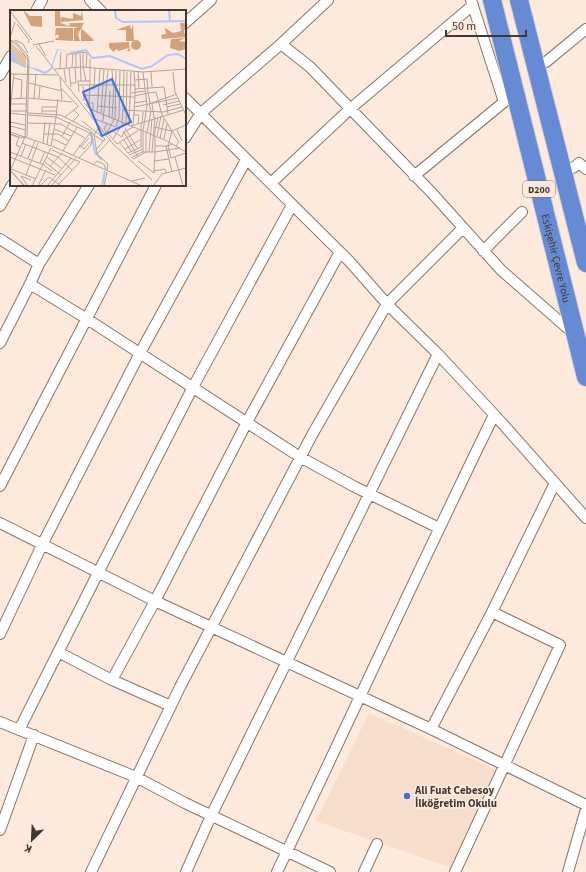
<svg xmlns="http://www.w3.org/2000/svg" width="586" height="872" font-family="'Source Sans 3',sans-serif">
<rect width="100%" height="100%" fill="#fdeadc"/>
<path fill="#f7decc" d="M369,713L492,768L497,772L455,869L316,821Z"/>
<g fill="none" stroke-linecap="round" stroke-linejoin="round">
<g stroke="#867669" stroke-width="12">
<path id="street" d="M90,0L101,11
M36,11L42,0
M185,23L211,0
M281,44L328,0
M546,62L586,29
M0,75L11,56
M185,98L350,262L387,304L438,354L501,422L586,518
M185,138L201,113L281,44L310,67L432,193L501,270L573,333
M573,168L579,163L586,169
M414,176L504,102L471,0
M271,183L350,109L473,5
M89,185L39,264L30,284L87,319L300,457L355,487L439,528
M0,206L12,185
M0,239L39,264
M483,251L522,212
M0,343L30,284
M0,486L156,185
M0,523L155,601L431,729L586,805
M0,634L42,545L140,353L246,160
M58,652L112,680L171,706
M112,680L155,601L247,422L340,252
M0,722L136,777L185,803L330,872
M431,729L492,612
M19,730L98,573L193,387L292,205
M0,830L34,735
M91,872L180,687L312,435L387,304L463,228
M186,872L211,816L438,354
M277,872C350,720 420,566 494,415
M364,872L377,844
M455,872L560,645L492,612L555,483
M568,872L586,809"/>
</g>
<g stroke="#d5d3d2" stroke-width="20">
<g id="highway">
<path id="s1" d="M492,0L586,377"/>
<path d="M519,0L586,263"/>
</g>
</g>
<use href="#street" stroke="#fff" stroke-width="10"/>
<use href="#highway" stroke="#668ad3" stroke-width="18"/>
</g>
<circle fill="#3e70e0" stroke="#fdeadc" stroke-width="1.5" cx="407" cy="796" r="4"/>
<g text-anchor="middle" stroke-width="3.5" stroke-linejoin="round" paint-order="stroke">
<rect fill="#fdeadc" stroke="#796e66" stroke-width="1" x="523" y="181" width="32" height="16" rx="3"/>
<g font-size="10" font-weight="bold" fill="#403933">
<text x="539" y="193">D200</text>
</g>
<g font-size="11" fill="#403933" stroke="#fdeadc">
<text dy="4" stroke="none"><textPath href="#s1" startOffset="266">Eskişehir Çevre Yolu</textPath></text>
</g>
<g font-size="11" font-weight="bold" fill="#403933" stroke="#fdeadc" text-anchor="start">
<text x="415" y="794">Ali Fuat Cebesoy<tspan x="415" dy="13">İlköğretim Okulu</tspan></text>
</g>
</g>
<g transform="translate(10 10)">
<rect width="176" height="176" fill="#fdeadc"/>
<path d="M0,32L16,46V58L0,51Z" fill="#e4c0a5"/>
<path d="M13,0L20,6H32V17L21,16ZM45,0H50L51,16V13L59,16L60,13H74L68,24L70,31H64V18L69,17L45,16ZM72,0L73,10L51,12V7L63,9V3L71,6ZM170,13H176L174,22L176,27L152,29L151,25L156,24L155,18L163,23L171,21ZM123,14L124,31H116V20H106L120,15L121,20ZM46,18H63V31L46,30L45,28H49L48,24L45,26ZM71,18L83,29L84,31H71ZM175,28L176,39L169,41L160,38L161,29L175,28L169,31L175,32ZM121 35a5 5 0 1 1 10 0a5 5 0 1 1-10 0ZM119,32L120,41H117L119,38L108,41L107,39L103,42L99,37V33Z" fill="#d3a27c"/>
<path d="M47,39L63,42L48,40L41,60L36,63L10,55L0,49V43H5L6,50L11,54L36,62L41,57Z" fill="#aec7fa"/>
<path fill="none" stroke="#aec7fa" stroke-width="2" d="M105,0L106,8L113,12L176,11M159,0L160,12M60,43L76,40L82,48L100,46L132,59L142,56L158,45L168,44L176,49M25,59L35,63L41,59M81,122L85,143L92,150M92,176L95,161"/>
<path fill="none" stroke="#b1a398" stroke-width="1" d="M0,1L22,30M7,14L19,30L18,33M0,28L5,12M0,30L6,32L18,46L15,127M5,30L13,34L18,43M0,31L7,35L19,51L17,126L13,128L0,124M28,33L36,46M23,35L44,31M26,36L103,134L142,170M70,42L71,71M62,57L63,44L72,42L77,43L76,57M66,57V43M73,57V42M73,57L76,71M56,58L57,44H63M59,58L61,77M45,59L72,57L133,62L176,59M50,59L51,42M54,59L56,72M102,60L103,76M128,62L129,78M133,62L137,95L133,121M141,62L142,77M163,62L165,82L176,105M0,64L48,65M50,67L52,90M4,68L12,70L11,89M125,70L137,69L138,83L125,86V79M80,71L79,93H83V101M19,73L52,81M61,73H66L65,57M69,75H125L124,62M125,75V79L154,77L158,104M73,76L74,91M51,78L68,96M84,79L85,58M69,82L68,71H80V49M121,83L135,81M74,85L125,87M18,88L62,92M24,88L26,64M29,88L30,76M1,89L17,88M74,93L80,99L157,131L176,142M124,93L137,91M140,93L138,83L146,82L152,105L162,121M0,94H17M142,94L144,108M153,95L169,91M88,96L107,98M124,97L168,88M157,97L170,94M113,99L114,61M113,100L153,102L172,97M0,101L4,64M0,101H17M32,101H47M0,103L16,105M18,103L51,105L81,121L84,125L87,144L98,154L97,160M32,103V97H47M87,103L90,59M91,104L94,59M18,105L46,107L48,89M123,105H129L128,114M55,107L69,96M99,107L100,81M85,109L106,117L109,107L110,61M102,109L104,76M105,110L106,61M63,111L69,105L64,100M72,111L95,129L86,140M93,111L98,60M0,112L15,115M17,113L51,114L64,122L53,141M97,113L94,119L107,134L129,120M112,113L113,99M116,114L117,62M132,114L133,102M119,115L121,62M123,115L125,87M0,116L16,120M121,116L174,100M89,117L84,125L93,131M123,117L114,122L128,147M144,117L162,121L176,115M115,118L127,138M167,120L172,131M133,121V142M0,122L41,136M104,122L112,127L114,121M97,123L104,109M137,123L141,101L139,94L167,84M0,124L9,128L6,135L10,137M34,124H48L59,131M144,125L148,107M52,126L60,112M61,126L44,119L46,107L67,117M147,126L151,106M150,128L154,109M43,129L56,135M103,129L113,113M154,129L157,114M114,130L121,141M109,132L118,143L131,137V114M12,133L48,147L62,160M33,133L35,112M37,134L40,112M163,134L158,136L161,148L176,143M69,135L74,139L80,132M41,136L44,119M42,136L132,176M145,136H158L162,121L169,132L166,136M156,136L162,162M71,137L79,128M115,139L130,130M42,140L70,152L47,176M0,142L34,155L42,161M139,142L142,109M142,142L145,107M87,144L100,130M63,145L80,123M119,145L133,139M11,146L16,134M0,147L45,165M37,147L51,158M165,147L173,176M18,148L25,131M69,148L81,135L82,128L80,123L67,117L64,122L75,128M121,148L132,142H145V126M123,149L136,142V122M128,151L144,163L145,142L170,138M144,151L159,149M35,152L51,165M30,153L35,141M83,155L87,151L95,155V159M40,156L52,143M1,159L26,169M0,160L15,176M0,160L14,176M0,161L15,127M144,161L155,159L156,163M16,165L28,133M122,171L135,168M17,175L11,166L21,170M22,176L41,138M28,176L36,160M30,176L39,167L51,176M37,176L61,148M41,176L66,148M94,176L97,162M143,176L152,164L176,158"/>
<path fill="#3e70e0" fill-opacity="0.15" stroke="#3e70e0" stroke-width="2" d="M102,69L121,112L92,126L73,82Z"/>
<rect width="176" height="176" fill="none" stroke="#403933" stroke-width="2"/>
</g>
<g transform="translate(32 840) rotate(204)" stroke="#fdeadc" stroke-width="3" paint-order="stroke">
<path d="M0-3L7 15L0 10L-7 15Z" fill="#403933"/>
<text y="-6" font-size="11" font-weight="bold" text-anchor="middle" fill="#403933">K</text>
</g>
<path d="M446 30v6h80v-6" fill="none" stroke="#403933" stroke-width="2"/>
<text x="452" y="30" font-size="12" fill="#403933" stroke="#fdeadc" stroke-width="3" paint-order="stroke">50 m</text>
</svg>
